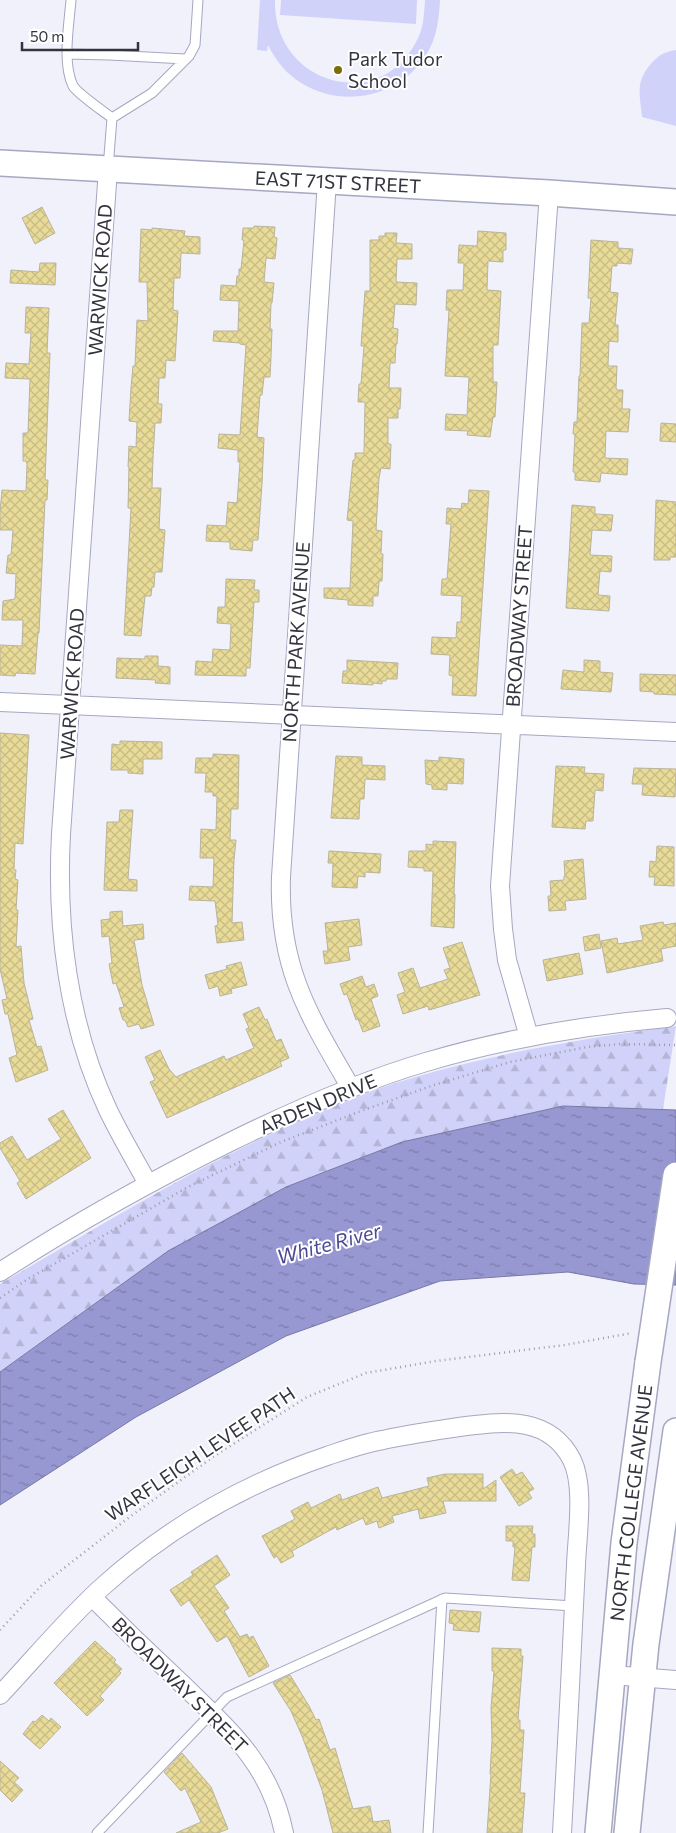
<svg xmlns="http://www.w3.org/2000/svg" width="676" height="1833" font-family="Commissioner,sans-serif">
<defs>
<pattern id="forest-firs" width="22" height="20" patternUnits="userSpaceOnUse" patternTransform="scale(1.25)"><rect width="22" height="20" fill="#d1d2f9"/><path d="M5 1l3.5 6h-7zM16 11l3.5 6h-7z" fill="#b4b5d6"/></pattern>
<pattern id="water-ripples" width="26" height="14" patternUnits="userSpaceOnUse" patternTransform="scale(1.25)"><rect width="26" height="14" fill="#9797d2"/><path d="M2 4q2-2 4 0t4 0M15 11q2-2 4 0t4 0" fill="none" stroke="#7c7cac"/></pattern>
<pattern id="building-cross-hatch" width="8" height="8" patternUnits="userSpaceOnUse" patternTransform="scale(1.25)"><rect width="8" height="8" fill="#e8da97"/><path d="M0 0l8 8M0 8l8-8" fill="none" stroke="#c7bc83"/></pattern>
</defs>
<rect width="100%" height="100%" fill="#f1f1fc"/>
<path fill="url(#forest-firs)" d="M676,1026L663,1109L563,1106L402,1142L286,1187L168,1251L0,1372V1284C86,1234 170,1182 260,1139C281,1129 303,1117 325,1108C437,1063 556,1042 676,1026Z"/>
<path fill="#d1d2f9" d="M260,0H275C273,86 383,115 418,38C424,26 424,13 425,0H440C439,19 437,38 426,55C401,96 344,109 303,84C287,75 276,61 268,45L267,51L257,50Z
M281,0H417L416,24L280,15Z
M676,50V126L642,117C640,95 635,83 650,65C658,55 664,52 676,50Z"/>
<path fill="url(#water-ripples)" stroke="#7979a6" d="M563,1106L676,1110V1285L634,1284L568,1272L440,1281L286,1336L136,1417L0,1505V1372L168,1251L286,1187L402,1142Z"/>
<path fill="url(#building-cross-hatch)" stroke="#b9b49a" d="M42,207L55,233L35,244L22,218Z
M254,226L275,227L274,237L277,238L275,259L266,258L264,282L274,283L272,303H271L270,329H272L271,357L270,377H264L262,395H260L257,437L264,438L262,484L258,540H253L252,551L230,549V542L206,541L207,525L226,526L228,502L237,503L240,462H238V450L218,448L219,434L240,435L246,345L240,344V343L213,341L214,331H238L239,301L220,300L221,285L236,286L237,276H239V269H241L244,240H242L243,228H254Z
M152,228L185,231L184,236L200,237V254L181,253L180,278H174L173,310L178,311L175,361L166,360L165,378H159L158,404H162L161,423H155L153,458L152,488H161L159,529L165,530L162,572H155L154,587H152L151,596H145L141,636L124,635L131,508H128L129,467H128L129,446L136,447L137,422L129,421L131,388L133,366H135L137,320L148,321L147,282H139L141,229L152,230Z
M478,231L506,233V250H503V262L488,261L487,290L501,291L498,345H493V382H497L495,417H493L490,437L467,435L468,431L445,430L446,414L467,415L469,377L445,376L449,310H446L447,290H463L464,263H458L459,245L477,246Z
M385,233H397L396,243L412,244V259H397L396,282L417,283L416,305L395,304L393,328L398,329L397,344H396L395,363H390L389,388H401L400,409H398V418H388V444H391L390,469L381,468L379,478L376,530L382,531L381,554H383L382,581H379L378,596H373V606L348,605V600L324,598V588H350L353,521L347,520L353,460H355V453H364L365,402H358L359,384H361L364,346H361L365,291H370V240H379V236H385Z
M591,240L618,242V248L633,249L631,264L617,263V266H612L610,292L618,293L615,325H618V342L609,341L608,366H617L616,388L617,390H623L622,409H630L628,432L606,431L605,458L628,459L627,475L601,473L600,482L575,480V472H573L575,434H573L574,422H577L579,376H580L582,323H589L591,298H588Z
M40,263H56L55,285L10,283L11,270L39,272Z
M26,307L49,308L47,353H50L45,480H48L47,500H45L39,633H38L35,674L16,673L15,676L0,675V645L22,646L23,620H2L3,601L15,599L16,574L6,573L8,555H11L13,530H0V512L2,490L26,491L27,464L26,461H23V433H28L30,379L5,378L6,363L29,364L31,333H25Z
M661,423L676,424V442L660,441Z
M469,490L489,491L476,696L452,695L453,676L449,675L450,655L431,654L432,637L456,638L457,622H461L462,596L441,595L442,579H447L451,524H446L447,508L461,509L462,503L468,504Z
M656,500L676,502V557H670V560H654Z
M572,505L595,507V514L613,515L611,531L592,530L590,555L612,556L611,572L600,571L598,595L610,596L609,611L566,608Z
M226,579L255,580L254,590H259V602H254L250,668H246V676L195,675L196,661L212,662L213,649L230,650L231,624L217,623L218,607H225Z
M145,656H158V666L170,667V684L155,683L156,680L116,678L117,658L145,659Z
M347,660L398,663L397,679H386V681H382V684L373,683V685L342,683L343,671H347Z
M584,660L600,661V672L613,673L611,692L561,689L563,670L584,672Z
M640,674L676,675V695L654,694V692L640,691Z
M0,733L29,735L23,844L15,843L14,870H16L15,879L18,880L16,910H18L16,947L21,946L24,983L33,1019L29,1020L37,1047L41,1046L48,1070L16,1082L9,1058L17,1055L8,1014H5L2,1000L7,999L0,969Z
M120,741L162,742V759H143V774L128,773V770H111L112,744L120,745Z
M213,754L239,755L238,809H231L230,840H236L234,860L232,923L242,922L244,940L217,943L215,926L218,925L215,901L189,900L190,886L213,887L214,858H200L201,829L216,830L217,796H213V792H205L206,773H195L196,758H213Z
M336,756L362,757V765L385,766V780L365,779L364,799H360L359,819L331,818Z
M439,757L464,759L463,784L447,783V790L432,789V785L426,784L425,760L439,761Z
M556,766L585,767L584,773L604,774L603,791L595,790L593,821H586L585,829L552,827Z
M634,768L676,769L675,797L642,795L643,784H632Z
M120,810H133L128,879L137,880V891L104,890L107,822H119Z
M433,841L456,842L454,894H455L454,928L431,926L433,871H424V868L408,867L409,851H426V844L433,845Z
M657,846L674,847V886L654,885L655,877H649L650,861L656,862Z
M329,851L381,854L380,873L365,872V877L358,876L357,888L332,887L333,863H328Z
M583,859L586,899L565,901L566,910L549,911L548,896H551L550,881L564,880V876H565L564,861Z
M122,911L123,926L143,924L144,939L134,940L142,985L154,1025L141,1029L139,1024L128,1027L125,1020H123L119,1008L124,1007L116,983L113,984L109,964L112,963L109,936L102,937L101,920L110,919V912Z
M359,919L362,945L348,947L350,960L325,964L323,951H328L325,923Z
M663,922L664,925L676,923V946L661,949L663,961L607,973L601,941L617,938L618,944L643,940L640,926Z
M599,934L601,948L585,951L583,937Z
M462,942L480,995L429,1010L428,1006L403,1014L397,995L405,992L398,973L413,968L420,988L448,979L444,970L450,968L443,948Z
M579,953L583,974L547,981L543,960Z
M241,962L247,985L231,989L232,993L220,996L218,986L209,989L205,975L227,969L226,966Z
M362,976L366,987L374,984L378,996L371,999L380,1026L363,1032L358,1019L356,1020L347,994L344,995L340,984Z
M259,1007L265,1020L267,1019L276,1041L281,1039L289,1058L280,1062L282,1066L167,1118L150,1082L155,1080L145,1057L160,1050L169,1069L176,1077L224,1056L226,1060L254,1048L246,1029L249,1028L243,1014Z
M63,1110L91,1158L26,1199L17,1183L20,1181L0,1148V1143L12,1136L27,1160L61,1139L48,1119Z
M512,1469L516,1475L522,1472L534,1489L528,1492L532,1498L519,1506L500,1477Z
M445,1474H483V1489L496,1480V1501H443L446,1513L420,1519L418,1509L392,1516L394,1522L379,1528L377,1521L366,1525L363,1518L337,1530L336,1527L292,1551L294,1556L281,1563L277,1556L274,1558L262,1536L295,1519L291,1511L308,1502L311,1508L340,1494L342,1500L378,1487L382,1498L429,1486L427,1478Z
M506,1526H533L532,1534H535V1547H532L529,1581L512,1580L515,1547H513V1541H506Z
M217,1555L230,1575L214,1586L229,1608L224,1611L240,1637L247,1634L249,1638L253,1636L269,1666L249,1677L227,1636L217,1642L189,1600L181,1606L170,1590L193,1575L191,1572Z
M450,1610L481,1612L479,1632L453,1630L454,1624L449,1623Z
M95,1641L116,1660L114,1662L122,1669L119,1671L121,1673L100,1696L104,1700L87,1716L54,1683Z
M492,1648L521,1649V1656H523L518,1720H520V1730H524L520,1793H525L522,1833H487L491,1774H490L492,1740L491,1708L494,1671H492Z
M290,1675L309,1706L316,1720L319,1719L330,1750L335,1748L353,1809L370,1806L373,1822L389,1820L391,1833H333L322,1790L302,1736L291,1711L273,1683Z
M42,1715L49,1721L51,1718L61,1727L40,1749L23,1734L33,1721L35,1722Z
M182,1753L211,1787L228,1829L218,1833H176L201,1822L185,1788L181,1791L164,1772Z
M0,1761L19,1778L14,1782L23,1790L12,1802L0,1790Z"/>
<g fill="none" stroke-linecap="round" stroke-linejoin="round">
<g stroke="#a6a7c0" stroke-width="11">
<path id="lane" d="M71,0C69,25 62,63 73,86C78,94 103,111 112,118L152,93L189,56L195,45L198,0
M67,54L109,55L185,59
M108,168L112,118
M97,1833L227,1697L445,1598L574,1606
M428,1833L442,1599"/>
</g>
<g stroke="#a6a7c0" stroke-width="20">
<path id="street" d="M108,169L61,834C56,927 68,1025 108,1110C120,1135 135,1160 148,1184
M327,181L281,877C278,967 308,1014 351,1088
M0,702L676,732
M529,1037L507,960L503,929L500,886L549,193
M0,1272C74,1224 151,1181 230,1142C293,1111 358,1082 426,1062C504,1039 585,1025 667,1018
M92,1597C121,1626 150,1654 180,1682C228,1729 270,1763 284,1833
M612,1675L676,1680
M0,1695C33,1660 65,1621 101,1588C166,1529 244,1484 327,1456C345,1450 364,1443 383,1440C410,1434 438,1430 466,1426C507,1421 550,1417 572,1460C585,1486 577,1536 576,1565C572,1654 567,1744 562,1833"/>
</g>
<g stroke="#a6a7c0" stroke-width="28">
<path id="secondary" d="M0,163L549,193L676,202
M598,1833L624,1543L648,1362
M627,1833L646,1644L676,1431"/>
</g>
<path stroke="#9c9ca7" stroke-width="2.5" stroke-dasharray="1 4" stroke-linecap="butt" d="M0,1298L28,1279L188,1187L281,1142L361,1111L434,1085L510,1062L587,1047L620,1044L676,1045
M0,1630L41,1586L131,1516L213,1457L307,1397L366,1373L436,1361L565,1345L632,1333"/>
<use href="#lane" stroke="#fff" stroke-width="9"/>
<use href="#street" stroke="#fff" stroke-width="18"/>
<use href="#secondary" stroke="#fff" stroke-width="25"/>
<g stroke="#a6a7c0" stroke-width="28" stroke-linecap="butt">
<path id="secondary-bridge" d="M648,1362L676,1175"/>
</g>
<use href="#secondary-bridge" stroke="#fff" stroke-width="25"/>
</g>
<circle fill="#7d6c06" stroke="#fff" stroke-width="2" cx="338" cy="70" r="5"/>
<g text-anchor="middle" stroke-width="4" stroke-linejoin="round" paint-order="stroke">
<g font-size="19" fill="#33343e" stroke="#fff" text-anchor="start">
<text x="348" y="66">Park Tudor<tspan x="348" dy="22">School</tspan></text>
</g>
<g font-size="19" fill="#33343e" stroke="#fff">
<text transform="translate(338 182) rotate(3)" y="7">EAST 71ST STREET</text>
<text transform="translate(100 280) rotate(-86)" y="7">WARWICK ROAD</text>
<text transform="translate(519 616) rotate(-86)" y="7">BROADWAY STREET</text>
<text transform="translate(296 642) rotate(-86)" y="7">NORTH PARK AVENUE</text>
<text transform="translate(72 684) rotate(-86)" y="7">WARWICK ROAD</text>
<text transform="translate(318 1104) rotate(-23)" y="7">ARDEN DRIVE</text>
<text transform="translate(200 1454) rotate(-34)" y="7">WARFLEIGH LEVEE PATH</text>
<text transform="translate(631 1503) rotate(-83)" y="7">NORTH COLLEGE AVENUE</text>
<text transform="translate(180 1685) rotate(45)" y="7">BROADWAY STREET</text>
</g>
<g font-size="20" font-style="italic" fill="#4d4892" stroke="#fff">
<text transform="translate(329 1244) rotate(-15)" y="7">White River</text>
</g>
</g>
<path d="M22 42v8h116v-8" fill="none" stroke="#33343e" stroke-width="2.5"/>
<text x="30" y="42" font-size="15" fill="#33343e" stroke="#ffffff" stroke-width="4" paint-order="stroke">50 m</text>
</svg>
